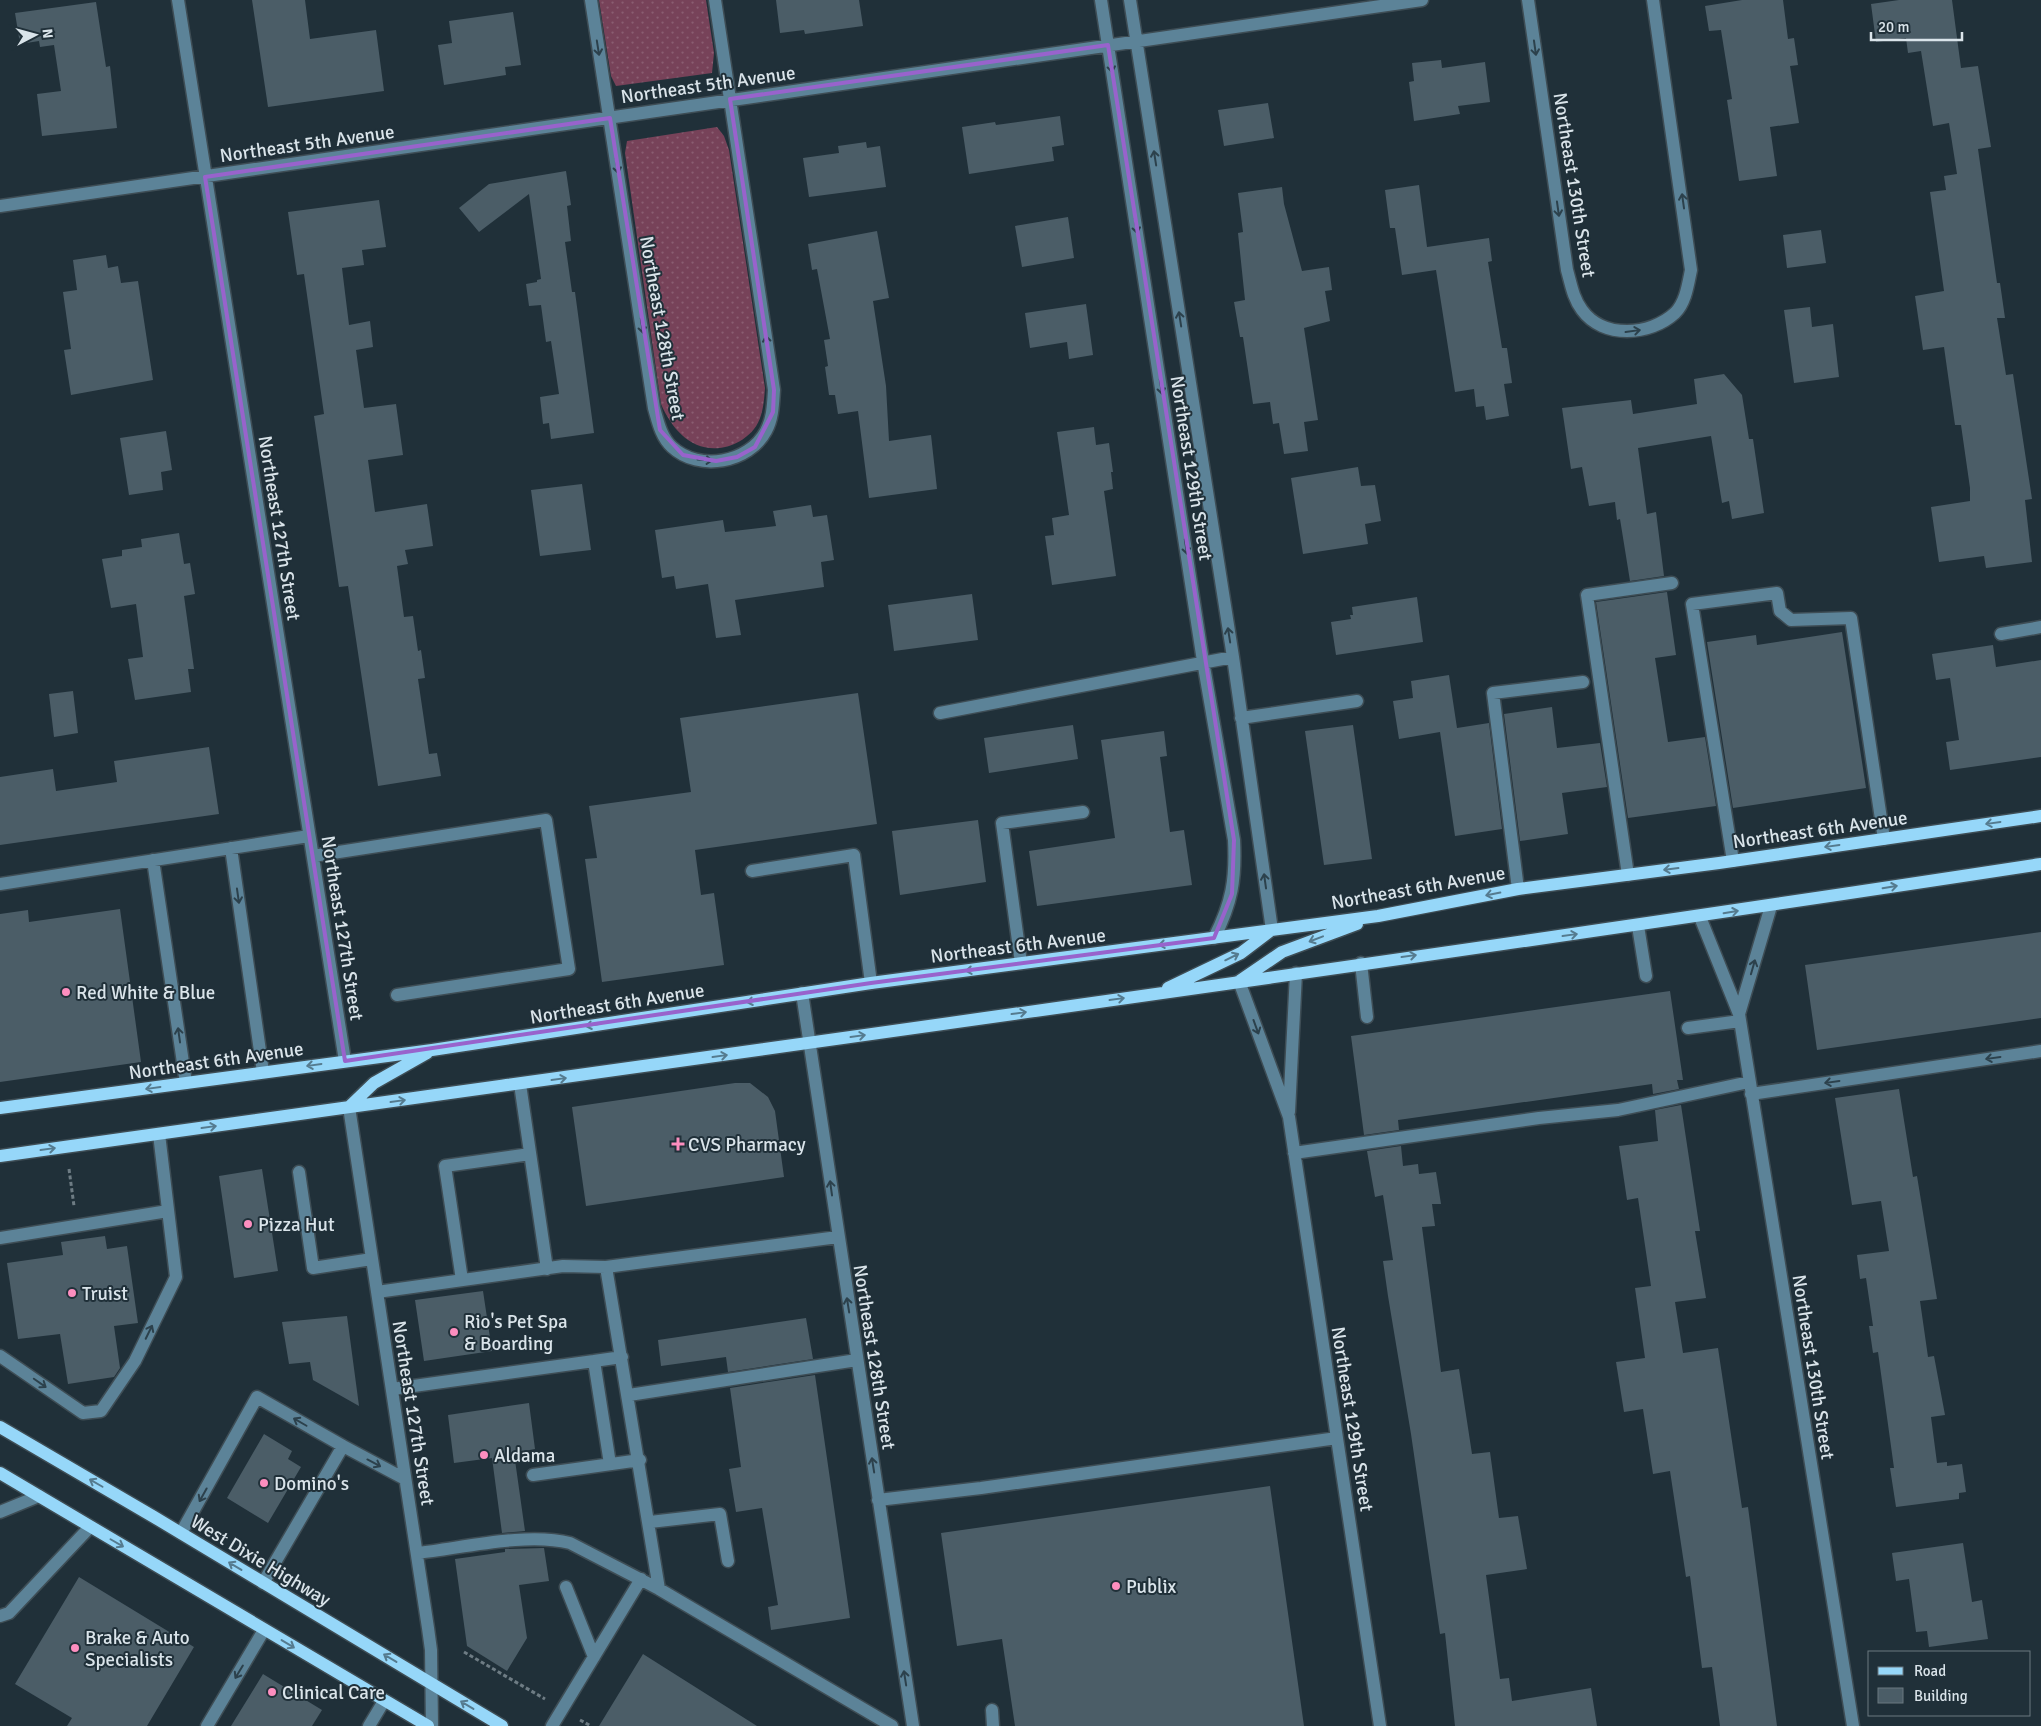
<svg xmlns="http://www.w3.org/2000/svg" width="2041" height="1726" font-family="Signika,sans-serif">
<defs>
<pattern id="grass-dots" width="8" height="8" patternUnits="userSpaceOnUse" patternTransform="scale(1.25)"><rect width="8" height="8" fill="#774259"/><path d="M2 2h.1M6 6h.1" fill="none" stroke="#8a5d71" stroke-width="1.8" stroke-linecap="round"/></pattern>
</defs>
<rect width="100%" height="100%" fill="#203039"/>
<path fill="url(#grass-dots)" d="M599,0H706L714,53L712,73L616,86L611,76Z
M717,127L724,136L729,150L765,388C764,401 763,418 754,429C748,437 738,443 729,446C696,456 673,432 661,404L625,153L627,141Z"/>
<path fill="#4b5d67" d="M252,0H305L310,39L376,30L384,91L268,107Z
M776,0H859L863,26L805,34L804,30L780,33Z
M1742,0H1783L1788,39L1794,38L1798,65L1790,66L1799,123L1770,127L1777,176L1739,181L1727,100L1732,99L1721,30L1709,31L1705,6Z
M1899,0H1952L1961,68L1978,66L1991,147L1978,149L1997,283H2000L2005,318H1997L2006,375L2013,374L2032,499L2025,500L2032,562L1986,568L1984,556L1939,562L1931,507L1970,501V488L1961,425H1955L1944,347L1923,350L1915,296L1944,291L1930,192L1946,190L1944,176L1957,174L1949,123L1933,126L1921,51L1908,53L1906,38L1876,42L1871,4Z
M96,2L106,67L110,66L117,128L42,136L37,94L61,91L54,45L40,47L39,41L20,44L15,13Z
M513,12L521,65L505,67L506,75L444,85L438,45L452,43L449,21Z
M1441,60L1442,68L1485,62L1490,102L1458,106L1460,114L1414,121L1409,82L1414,81L1412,63Z
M1268,103L1274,138L1224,146L1218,110Z
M1060,116L1064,145L1052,147L1054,161L969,174L962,127L995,122L996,125Z
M866,142L867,148L880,146L886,187L809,197L803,158L839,153L838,146Z
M566,171L571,205L567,206L571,241L565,242L572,292H575L594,433L551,439L549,423L543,424L540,397L559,394L551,341L546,342L541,305L529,306L526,284L537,282V280L541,279L529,194L479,232L459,208L489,184Z
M1419,185L1427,247L1489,238L1492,261L1488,262L1502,348H1507L1512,383L1504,384L1509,416L1486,420L1484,406L1476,407L1474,389L1455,392L1436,270L1402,275L1395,228H1390L1385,190Z
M1282,187L1284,204L1302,271L1329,267L1332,290L1325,291L1330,321L1304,328L1318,420L1304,422L1308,451L1284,454L1279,423L1273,424L1270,402L1253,404L1243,337H1240L1234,302L1245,300L1238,233L1243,232L1238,193Z
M379,200L386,247L362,250L364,265L342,268L349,325L370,321L373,347L356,350L364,408L396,404L403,455L368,460L375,512L427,504L433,546L405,550L408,564L397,566L404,617L413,616L418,651L421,650L425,678L418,679L429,754L437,753L441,776L378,786L348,586L339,587L314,416L324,414L304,274L297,275L288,212Z
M1068,217L1074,258L1022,267L1015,226Z
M1821,230L1826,263L1787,268L1783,235Z
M877,231L889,298L873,301L886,386L889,441L931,435L937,489L869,498L858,411L838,414L835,395H829L825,367L828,366L824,340L830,339L817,269L812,270L808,244Z
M106,255L108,268L118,266L121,283L138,281L153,380L71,395L64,350L71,349L63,292L77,290L73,260Z
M1086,304L1093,355L1069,359L1067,342L1030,348L1025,313Z
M1810,307L1812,327L1833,324L1839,377L1794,383L1784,310Z
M1724,374L1742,395L1749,439H1753L1764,513L1732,519L1729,501L1722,503L1711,436L1638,448L1647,514L1656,512L1664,576L1630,581L1620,519L1617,520L1615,502L1589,506L1582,467L1571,469L1562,408L1631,400L1633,414L1697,404L1694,379Z
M1094,427L1096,445L1109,443L1113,472H1111L1113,489L1104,491L1116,576L1052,585L1045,536L1054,535L1052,518L1069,515L1057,432Z
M166,431L172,470L161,472L163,490L129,495L120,438Z
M1358,467L1361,486L1375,485L1381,521L1365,524L1368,544L1303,554L1291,478Z
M582,484L591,550L540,556L531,490Z
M811,505L813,517L827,515L834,560L821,562L824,587L735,600L741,635L716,638L708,584L676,589L674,576L662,578L655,530L723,520L725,532L776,526L773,511Z
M179,533L184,564L190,563L195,594L184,596L194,669H188L191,692L135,700L128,659L143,657L136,604L111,608L102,559L122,556V550L142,547L141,539Z
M1667,592L1676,655L1655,658L1668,742L1705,737L1716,806L1628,818L1596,602Z
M972,594L978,640L894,651L888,605Z
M1417,597L1423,642L1336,655L1331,622L1351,619L1350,615H1353L1352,607Z
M1842,632L1866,788L1733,808L1707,642L1756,635L1757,645Z
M1993,645L1996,667L2041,660V757L1950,770L1946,742L1959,740L1950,678L1936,680L1932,654Z
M1449,675L1457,728L1489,723L1502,829L1455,836L1440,732L1399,739L1393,701L1413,698L1411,681Z
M73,691L78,733L54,737L49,694Z
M858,693L877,824L695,850L701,895L714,893L724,965L602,982L585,859L597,858L589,806L691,792L680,718Z
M1552,707L1557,748L1600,743L1607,787L1562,793L1568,834L1520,841L1504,714Z
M1073,725L1078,759L989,773L984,738Z
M1353,725L1372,859L1324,865L1305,731Z
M1164,731L1167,756L1160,757L1170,832L1184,830L1192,885L1037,906L1029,851L1115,838L1101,740Z
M209,747L219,814L0,845V777L53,769L56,791L117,782L114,761Z
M978,820L986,882L900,895L892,831Z
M120,909L141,1062L0,1082V914L28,910L29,922Z
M2041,932V1018L1817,1050L1805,965Z
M1670,991L1683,1080H1677L1679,1089L1653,1094L1652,1084L1398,1120L1399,1130L1364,1135L1351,1036Z
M735,1083H750L768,1097L775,1111L784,1177L586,1206L572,1107Z
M1899,1089L1913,1177L1917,1176L1937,1299L1920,1301L1928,1357L1934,1356L1945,1415L1931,1417L1937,1463L1947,1462V1466L1962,1464L1966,1492L1959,1493V1499L1896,1507L1890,1468H1894L1878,1352L1873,1353L1869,1326H1873L1866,1278L1860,1279L1857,1255L1889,1251L1881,1201L1852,1205L1835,1098Z
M1681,1105L1700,1231H1695L1706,1298L1675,1302L1683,1353L1718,1348L1742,1508L1748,1507L1777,1726H1720L1712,1667L1702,1668L1690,1576L1686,1577L1670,1471L1653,1474L1643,1409L1624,1412L1616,1362L1645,1358L1635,1288L1651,1286L1638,1198L1627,1200L1619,1146L1658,1141L1655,1110Z
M1401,1146L1403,1166L1418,1164L1419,1174L1436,1172L1441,1204H1432L1435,1226L1422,1227L1441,1372L1459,1369L1472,1454L1490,1452L1499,1518L1518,1516L1527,1569L1486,1575L1500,1679L1509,1678L1512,1701L1591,1688L1597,1726H1455L1445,1633L1440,1634L1411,1434L1388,1296L1383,1261L1393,1260L1383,1195L1375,1197L1367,1151Z
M262,1169L278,1271L234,1278L219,1176Z
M105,1236L107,1249L127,1246L138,1323L114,1326L120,1368L114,1377L68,1384L60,1334L18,1339L7,1263L63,1255L61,1242Z
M483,1291L492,1351L424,1361L415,1300Z
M347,1316L359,1406L313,1380L310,1362L289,1364L282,1322Z
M806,1318L813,1359L728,1372L726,1357L661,1366L658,1340Z
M815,1375L850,1618L771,1630L768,1607L778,1605L762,1508L736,1512L729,1469L741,1467L730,1388Z
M529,1403L535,1449L514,1453L525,1531L502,1533L492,1458L454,1463L448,1415Z
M264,1434L292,1451L288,1459L301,1467L268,1523L227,1498Z
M1270,1486L1304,1726H1015L1002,1639L957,1646L941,1533Z
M1963,1543L1972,1602L1982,1600L1988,1639L1929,1647L1927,1631L1916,1632L1909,1579L1896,1581L1892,1553Z
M544,1548L549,1581L519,1585L527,1638L507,1671L467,1646L455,1559L505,1552V1549Z
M79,1577L194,1647L147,1726H67L72,1718L15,1684Z
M643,1654L757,1726H599Z
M263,1674L322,1710L312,1726H231Z"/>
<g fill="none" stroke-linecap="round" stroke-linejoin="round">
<g stroke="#3e4d55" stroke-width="15">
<path id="minor" d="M178,0L345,1061
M591,0L654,408C658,422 661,437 672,447C699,472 749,463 766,431C773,418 773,404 774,390L715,0
M1101,0L1203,661L1234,840C1236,879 1232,903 1214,938
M1130,0L1233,657L1272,930
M1528,0L1567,270C1571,284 1573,298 1582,310C1603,339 1650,336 1675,313C1686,302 1688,284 1691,270L1653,0
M0,206L1422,0
M2001,634L2041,627
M940,713L1233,657
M1241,718L1357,701
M231,848L263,1072
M313,856L546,820L569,969L397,995
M153,860L186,1083
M1733,861L1692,604L1777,593L1780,611L1791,620L1851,618L1884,839
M752,871L854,855L871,983
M1628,875L1587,595L1672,583
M0,884L309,836
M1518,889L1493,693L1583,682
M1700,917L1739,1014L1853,1726
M1638,926L1646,976
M1021,963L1002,823L1083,812
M1361,963L1367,1017
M1239,981L1289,1117L1380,1726
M802,993L913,1726
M1739,1014L1771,906
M1688,1028L1740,1021
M520,1084L547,1269
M1751,1094L2041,1051
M349,1107L428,1628L431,1650L432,1726
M1289,1112L1296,973
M1294,1153L1539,1118L1618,1110L1749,1082
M299,1172L313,1268L372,1259
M0,1238L168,1211
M606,1267L838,1237
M462,1280L445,1166L530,1154
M377,1292L563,1266L606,1267L659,1589
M0,1356L83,1413L101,1411L135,1361L176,1277L159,1134
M392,1389L594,1361
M629,1395L857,1360
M610,1464L594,1361L622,1357
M533,1475L640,1460
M878,1500L981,1488L1337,1438
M0,1512L39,1496
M650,1522L720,1514L728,1561
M181,1533L257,1397L343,1446L405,1479
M417,1553C463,1548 526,1532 570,1543L659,1589L892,1726
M263,1583L343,1446
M566,1587L594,1657
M0,1616L9,1613L90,1527
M992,1710L993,1726
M207,1726L264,1630
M369,1726L384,1701
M552,1726L641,1579"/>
</g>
<g stroke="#3e4d55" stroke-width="15">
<path id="major" d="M1241,980L1282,952L1357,924
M1168,988L1241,953L1270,931
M349,1107L374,1083L427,1053
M0,1108L432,1050L871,983L1378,916L1518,889L1719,863L2041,816
M0,1156C681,1060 1362,968 2041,864
M0,1427L154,1517L502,1726
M0,1473L428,1726"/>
</g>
<path stroke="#6e7c84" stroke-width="3" stroke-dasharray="4 2.5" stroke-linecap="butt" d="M69,1169L74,1206
M464,1652L545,1699
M580,1720L591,1726"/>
<use href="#minor" stroke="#5c8398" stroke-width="12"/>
<use href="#major" stroke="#96d7f9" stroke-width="12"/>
</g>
<defs><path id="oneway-shaft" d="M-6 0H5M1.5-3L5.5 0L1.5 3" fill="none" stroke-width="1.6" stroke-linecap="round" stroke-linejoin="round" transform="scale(1.25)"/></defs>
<g stroke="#2c414c">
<use href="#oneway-shaft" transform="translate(598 48) rotate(81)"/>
<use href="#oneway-shaft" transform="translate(1535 48) rotate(82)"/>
<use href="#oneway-shaft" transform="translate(1111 65) rotate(81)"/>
<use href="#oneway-shaft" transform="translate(1155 158) rotate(-99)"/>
<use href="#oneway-shaft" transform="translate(617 166) rotate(81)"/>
<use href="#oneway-shaft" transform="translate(1683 201) rotate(-98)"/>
<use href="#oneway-shaft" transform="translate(1558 209) rotate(82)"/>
<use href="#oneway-shaft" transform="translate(1136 226) rotate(81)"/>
<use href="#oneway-shaft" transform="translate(1180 319) rotate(-99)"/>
<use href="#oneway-shaft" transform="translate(642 326) rotate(81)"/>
<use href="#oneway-shaft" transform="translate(1633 331) rotate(-8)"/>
<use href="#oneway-shaft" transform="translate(767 343) rotate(-99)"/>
<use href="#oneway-shaft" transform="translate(1161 387) rotate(81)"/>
<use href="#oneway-shaft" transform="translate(705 460) rotate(4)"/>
<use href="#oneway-shaft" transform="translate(1186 547) rotate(81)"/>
<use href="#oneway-shaft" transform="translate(1229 635) rotate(-99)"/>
<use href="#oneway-shaft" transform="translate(1265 881) rotate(-98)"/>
<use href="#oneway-shaft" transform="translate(238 896) rotate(82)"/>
<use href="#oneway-shaft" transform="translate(1753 967) rotate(-74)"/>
<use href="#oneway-shaft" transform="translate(1256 1027) rotate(70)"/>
<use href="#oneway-shaft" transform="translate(179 1035) rotate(-98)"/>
<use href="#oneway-shaft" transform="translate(1993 1058) rotate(172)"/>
<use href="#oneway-shaft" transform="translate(1832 1082) rotate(172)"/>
<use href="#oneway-shaft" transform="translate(831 1188) rotate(-98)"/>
<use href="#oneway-shaft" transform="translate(848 1305) rotate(-99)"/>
<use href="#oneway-shaft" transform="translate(149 1332) rotate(-64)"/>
<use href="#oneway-shaft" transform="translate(40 1383) rotate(35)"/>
<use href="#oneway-shaft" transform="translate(300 1422) rotate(-150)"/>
<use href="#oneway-shaft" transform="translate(374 1463) rotate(28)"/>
<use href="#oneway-shaft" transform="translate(873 1465) rotate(-99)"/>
<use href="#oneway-shaft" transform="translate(203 1495) rotate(119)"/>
<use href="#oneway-shaft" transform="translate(239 1672) rotate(121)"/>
<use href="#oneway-shaft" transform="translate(905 1678) rotate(-99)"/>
</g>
<g stroke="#557b8f">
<use href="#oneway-shaft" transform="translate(1993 823) rotate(172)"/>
<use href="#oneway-shaft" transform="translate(1832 846) rotate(172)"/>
<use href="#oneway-shaft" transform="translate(1671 869) rotate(173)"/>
<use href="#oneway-shaft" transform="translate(1890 887) rotate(-9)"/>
<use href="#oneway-shaft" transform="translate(1493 894) rotate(169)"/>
<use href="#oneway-shaft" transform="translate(1731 912) rotate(-9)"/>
<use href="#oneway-shaft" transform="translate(1570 935) rotate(-8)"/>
<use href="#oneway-shaft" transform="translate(1316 939) rotate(159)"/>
<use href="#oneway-shaft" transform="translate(1166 944) rotate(172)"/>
<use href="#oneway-shaft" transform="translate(1409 956) rotate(-8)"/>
<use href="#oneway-shaft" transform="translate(1232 957) rotate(-26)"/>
<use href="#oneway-shaft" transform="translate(973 970) rotate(173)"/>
<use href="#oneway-shaft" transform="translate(1117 999) rotate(-8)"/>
<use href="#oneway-shaft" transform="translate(754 1001) rotate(171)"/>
<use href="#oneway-shaft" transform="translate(1019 1013) rotate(-8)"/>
<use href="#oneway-shaft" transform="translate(593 1025) rotate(171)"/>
<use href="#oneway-shaft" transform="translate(858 1036) rotate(-8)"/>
<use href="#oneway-shaft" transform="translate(720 1056) rotate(-8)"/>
<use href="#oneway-shaft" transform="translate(314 1065) rotate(172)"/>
<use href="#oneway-shaft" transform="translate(559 1079) rotate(-8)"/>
<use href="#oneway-shaft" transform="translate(153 1088) rotate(172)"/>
<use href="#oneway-shaft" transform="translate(398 1101) rotate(-8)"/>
<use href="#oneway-shaft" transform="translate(209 1127) rotate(-8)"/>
<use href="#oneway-shaft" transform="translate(48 1149) rotate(-8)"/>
<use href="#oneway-shaft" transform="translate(96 1483) rotate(-150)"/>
<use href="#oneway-shaft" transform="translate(117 1543) rotate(30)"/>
<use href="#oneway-shaft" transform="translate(235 1566) rotate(-149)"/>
<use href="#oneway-shaft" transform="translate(288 1644) rotate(31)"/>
<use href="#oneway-shaft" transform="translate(390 1658) rotate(-149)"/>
<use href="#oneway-shaft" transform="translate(467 1705) rotate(-149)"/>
</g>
<path fill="none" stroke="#9863cc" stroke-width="4" stroke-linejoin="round" d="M1108,45L1234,840L1232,894L1214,938L871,983L345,1061L205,177L610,118L660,430L683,455L716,461L737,457L755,447L773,412L774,390L730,99Z"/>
<g fill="#fd8ebf" stroke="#203039" stroke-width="2">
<circle cx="66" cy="992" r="5"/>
<path d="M675.5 1136.5h5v5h5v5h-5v5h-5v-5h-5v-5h5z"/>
<circle cx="248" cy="1224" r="5"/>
<circle cx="72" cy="1293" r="5"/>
<circle cx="454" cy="1332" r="5"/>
<circle cx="484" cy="1455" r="5"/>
<circle cx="264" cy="1483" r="5"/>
<circle cx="1116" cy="1586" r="5"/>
<circle cx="75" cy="1648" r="5"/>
<circle cx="272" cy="1692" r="5"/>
</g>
<g text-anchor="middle" stroke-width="4" stroke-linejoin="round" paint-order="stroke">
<g font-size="19" fill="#dae4ea" stroke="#203039">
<text transform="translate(708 84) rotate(-8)" y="7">Northeast 5th Avenue</text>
<text transform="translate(307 143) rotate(-8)" y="7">Northeast 5th Avenue</text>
<text transform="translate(1575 185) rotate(81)" y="7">Northeast 130th Street</text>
<text transform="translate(663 328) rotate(80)" y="7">Northeast 128th Street</text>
<text transform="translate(1192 468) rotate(81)" y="7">Northeast 129th Street</text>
<text transform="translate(280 528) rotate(81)" y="7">Northeast 127th Street</text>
<text transform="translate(1820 829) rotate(-8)" y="7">Northeast 6th Avenue</text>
<text transform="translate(1418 887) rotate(-10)" y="7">Northeast 6th Avenue</text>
<text transform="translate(343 928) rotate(81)" y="7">Northeast 127th Street</text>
<text transform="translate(1018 945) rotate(-7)" y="7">Northeast 6th Avenue</text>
<text transform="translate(617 1003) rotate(-9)" y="7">Northeast 6th Avenue</text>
<text transform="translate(216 1060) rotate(-8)" y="7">Northeast 6th Avenue</text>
<text transform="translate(875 1357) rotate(81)" y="7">Northeast 128th Street</text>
<text transform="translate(1814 1367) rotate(81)" y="7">Northeast 130th Street</text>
<text transform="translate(414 1413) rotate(81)" y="7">Northeast 127th Street</text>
<text transform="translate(1353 1419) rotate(81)" y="7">Northeast 129th Street</text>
<text transform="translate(261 1560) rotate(31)" y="7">West Dixie Highway</text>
</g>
<g font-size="19" fill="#dae4ea" stroke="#203039" text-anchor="start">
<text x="76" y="999">Red White &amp; Blue</text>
<text x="688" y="1151">CVS Pharmacy</text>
<text x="258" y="1231">Pizza Hut</text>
<text x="82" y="1300">Truist</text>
<text x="464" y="1328">Rio's Pet Spa<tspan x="464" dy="22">&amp; Boarding</tspan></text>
<text x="494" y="1462">Aldama</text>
<text x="274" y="1490">Domino's</text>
<text x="1126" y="1593">Publix</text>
<text x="85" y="1644">Brake &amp; Auto<tspan x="85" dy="22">Specialists</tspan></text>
<text x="282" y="1699">Clinical Care</text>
</g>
</g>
<rect x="1868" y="1651" width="162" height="65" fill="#203039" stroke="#6a7880"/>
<rect x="1878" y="1667" width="25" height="8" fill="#96d7f9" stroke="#6a7880"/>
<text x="1914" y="1676" font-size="15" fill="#dae4ea">Road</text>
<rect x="1878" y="1688" width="25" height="15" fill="#4b5d67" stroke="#6a7880"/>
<text x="1914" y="1701" font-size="15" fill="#dae4ea">Building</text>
<g transform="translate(35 35) rotate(84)" stroke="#203039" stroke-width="4" paint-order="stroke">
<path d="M0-4L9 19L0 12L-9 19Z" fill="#dae4ea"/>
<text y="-8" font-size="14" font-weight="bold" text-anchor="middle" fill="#dae4ea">N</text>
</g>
<path d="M1871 32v8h91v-8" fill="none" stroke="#dae4ea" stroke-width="2.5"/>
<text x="1878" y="32" font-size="15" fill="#dae4ea" stroke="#203039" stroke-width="4" paint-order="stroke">20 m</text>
</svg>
